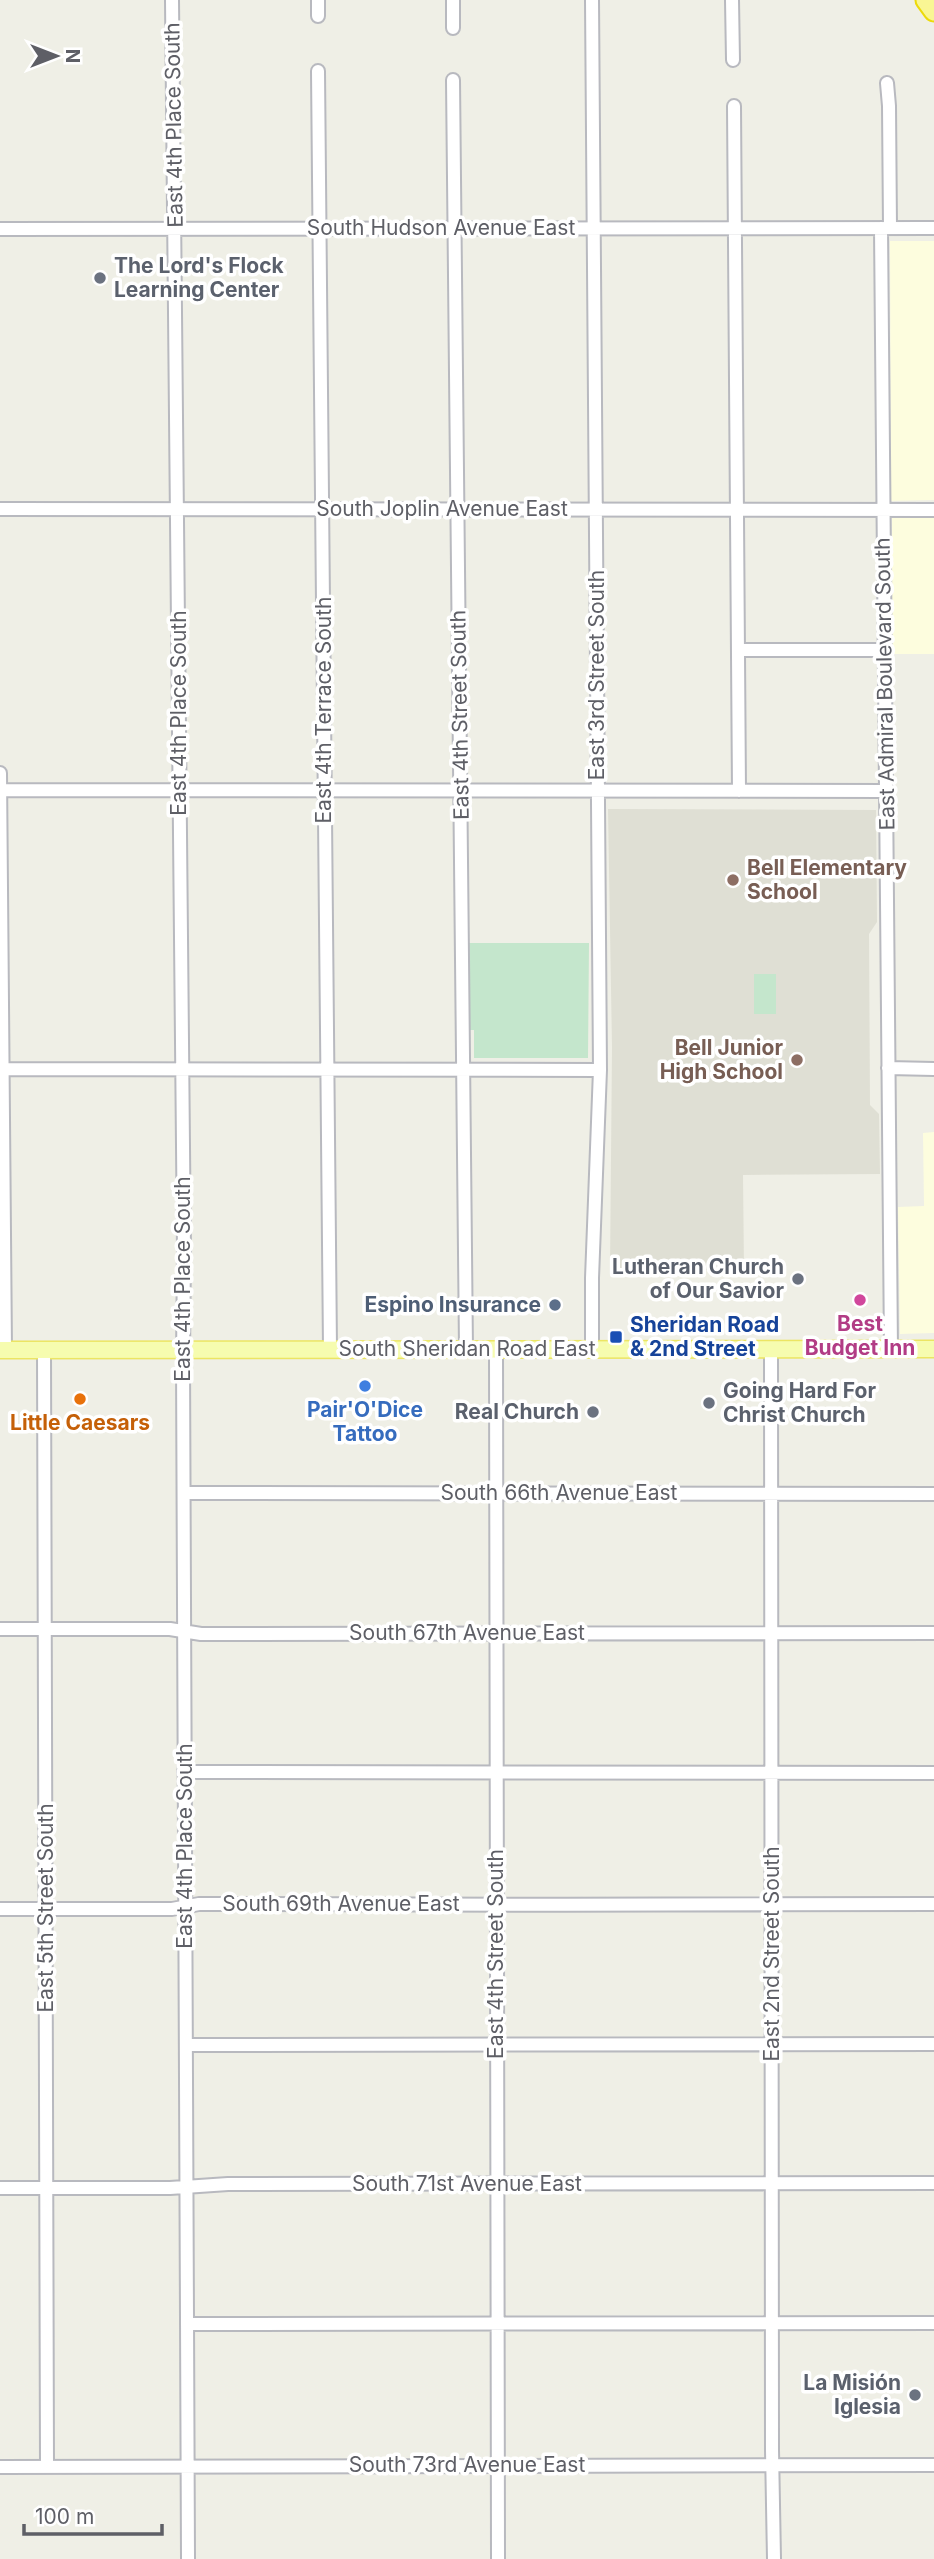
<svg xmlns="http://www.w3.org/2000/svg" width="934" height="2559" font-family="Inter,sans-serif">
<rect width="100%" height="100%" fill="#efefe6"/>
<path fill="#fdfdde" d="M890,241H934V500L891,501Z
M892,517H934V654H892Z
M934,1132V1333L900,1334L898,1207L924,1206L923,1133Z"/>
<path fill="#dfdfd4" d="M608,809L876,810L877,922L869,934L870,1105L879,1114L880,1174L743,1175L744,1270H610L612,1047Z"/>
<path fill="#c4e6cc" d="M468,943H589L588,1058H474V1030H469Z
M754,974H776V1014H754Z"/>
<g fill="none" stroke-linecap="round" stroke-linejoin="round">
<g stroke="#b8b9bf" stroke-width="16">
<path id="minor" d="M172,0L184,1250L183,1361L188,2559
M318,0V16
M453,0V28
M732,0L733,60
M318,71L330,1349
M453,80L466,1349
M887,83L889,106L890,228
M734,106L739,791
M881,228L891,1350
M0,229L934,228
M0,509L934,510
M738,650H884
M0,773L5,1350
M0,790L887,791
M888,1068L934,1069
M0,1069L600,1070
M496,1349L498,2559
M592,1349V1278L600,1070L592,0
M44,1350L47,2467
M771,1350L772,2450L774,2559
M184,1493L934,1494
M0,1629H170L201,1634L934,1633
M184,1772L934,1773
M0,1909H172L199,1904C444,1905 689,1905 934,1904
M186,2045L934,2044
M0,2188H170L228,2184L934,2183
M187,2324L934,2323
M0,2467L934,2465"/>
</g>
<g stroke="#ece563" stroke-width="19">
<path id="major" d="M0,1350L934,1349"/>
</g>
<g stroke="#ecda0a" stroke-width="23">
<path id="highway" d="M926,0L934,11"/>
</g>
<use href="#minor" stroke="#fff" stroke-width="12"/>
<use href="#major" stroke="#f6fcaf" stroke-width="16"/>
<use href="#highway" stroke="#f9f694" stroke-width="19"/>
</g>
<g fill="#6b7280" stroke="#fff" stroke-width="2.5">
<circle cx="100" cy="278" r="7"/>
<circle cx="798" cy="1279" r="7"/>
<circle cx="709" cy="1403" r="7"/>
<circle cx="593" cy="1412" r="7"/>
<circle cx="915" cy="2395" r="7"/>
</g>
<g fill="#8d6e63" stroke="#fff" stroke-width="2.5">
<circle cx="733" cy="880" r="7"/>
<circle cx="797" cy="1060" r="7"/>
</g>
<circle fill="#d1479c" stroke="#fff" stroke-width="2.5" cx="860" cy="1300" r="7"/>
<circle fill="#5c6f8a" stroke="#fff" stroke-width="2.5" cx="555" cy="1305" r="7"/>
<rect fill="#1a4fb4" stroke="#fff" stroke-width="2.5" x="609" y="1330" width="14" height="14" rx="3.5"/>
<circle fill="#3f7fe0" stroke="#fff" stroke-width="2.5" cx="365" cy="1386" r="7"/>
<circle fill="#e8710a" stroke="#fff" stroke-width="2.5" cx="80" cy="1399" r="7"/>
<g text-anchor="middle" stroke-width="7" stroke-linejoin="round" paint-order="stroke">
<g font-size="21" fill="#5e5f66" stroke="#fff">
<text transform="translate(174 125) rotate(-91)" y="7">East 4th Place South</text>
<text x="441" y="235">South Hudson Avenue East</text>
<text x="442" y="516">South Joplin Avenue East</text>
<text transform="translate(597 675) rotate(-90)" y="7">East 3rd Street South</text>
<text transform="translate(885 684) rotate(-91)" y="7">East Admiral Boulevard South</text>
<text transform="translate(324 710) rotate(-90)" y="7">East 4th Terrace South</text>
<text transform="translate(179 713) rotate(-90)" y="7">East 4th Place South</text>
<text transform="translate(460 715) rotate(-91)" y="7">East 4th Street South</text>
<text transform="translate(183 1279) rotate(-90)" y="7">East 4th Place South</text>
<text x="467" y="1356">South Sheridan Road East</text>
<text x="559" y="1500">South 66th Avenue East</text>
<text x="467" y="1640">South 67th Avenue East</text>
<text transform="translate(185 1846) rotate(-90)" y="7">East 4th Place South</text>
<text x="341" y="1911">South 69th Avenue East</text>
<text transform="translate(46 1908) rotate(-90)" y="7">East 5th Street South</text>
<text transform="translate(496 1954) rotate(-90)" y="7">East 4th Street South</text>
<text transform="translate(772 1954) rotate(-90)" y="7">East 2nd Street South</text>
<text x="467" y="2191">South 71st Avenue East</text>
<text x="467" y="2472">South 73rd Avenue East</text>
</g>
<g font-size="21" font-weight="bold" fill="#5b616d" stroke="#fff" text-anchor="end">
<text x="114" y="273" text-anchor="start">The Lord's Flock<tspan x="114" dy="24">Learning Center</tspan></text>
<text x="784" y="1274">Lutheran Church<tspan x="784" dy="24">of Our Savior</tspan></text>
<text x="723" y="1398" text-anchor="start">Going Hard For<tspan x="723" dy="24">Christ Church</tspan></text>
<text x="579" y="1419">Real Church</text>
<text x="901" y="2390">La Misión<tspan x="901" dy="24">Iglesia</tspan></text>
</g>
<g font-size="21" font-weight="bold" fill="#785e54" stroke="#fff" text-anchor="start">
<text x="747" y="875">Bell Elementary<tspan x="747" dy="24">School</tspan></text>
<text x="783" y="1055" text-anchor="end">Bell Junior<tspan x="783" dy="24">High School</tspan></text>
</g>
<g font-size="21" font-weight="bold" fill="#4e5e75" stroke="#fff" text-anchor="end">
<text x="541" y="1312">Espino Insurance</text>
</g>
<g font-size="21" font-weight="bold" fill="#b23c85" stroke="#fff">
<text x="860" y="1331">Best<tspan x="860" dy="24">Budget Inn</tspan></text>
</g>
<g font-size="21" font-weight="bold" fill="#164399" stroke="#fff" text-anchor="start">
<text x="630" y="1332">Sheridan Road<tspan x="630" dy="24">&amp; 2nd Street</tspan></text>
</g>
<g font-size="21" font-weight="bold" fill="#366cbe" stroke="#fff">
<text x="365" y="1417">Pair'O'Dice<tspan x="365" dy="24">Tattoo</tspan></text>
</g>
<g font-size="21" font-weight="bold" fill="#c56008" stroke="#fff">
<text x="80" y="1430">Little Caesars</text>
</g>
</g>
<g transform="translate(56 56) rotate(90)" stroke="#ffffff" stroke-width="5" paint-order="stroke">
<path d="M0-5L12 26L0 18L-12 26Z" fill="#5e5f66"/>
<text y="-10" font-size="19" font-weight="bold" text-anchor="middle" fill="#5e5f66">N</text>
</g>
<path d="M24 2524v10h138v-10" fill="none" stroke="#5e5f66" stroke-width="3.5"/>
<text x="35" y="2524" font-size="21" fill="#5e5f66" stroke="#ffffff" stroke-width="5" paint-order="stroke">100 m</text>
</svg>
